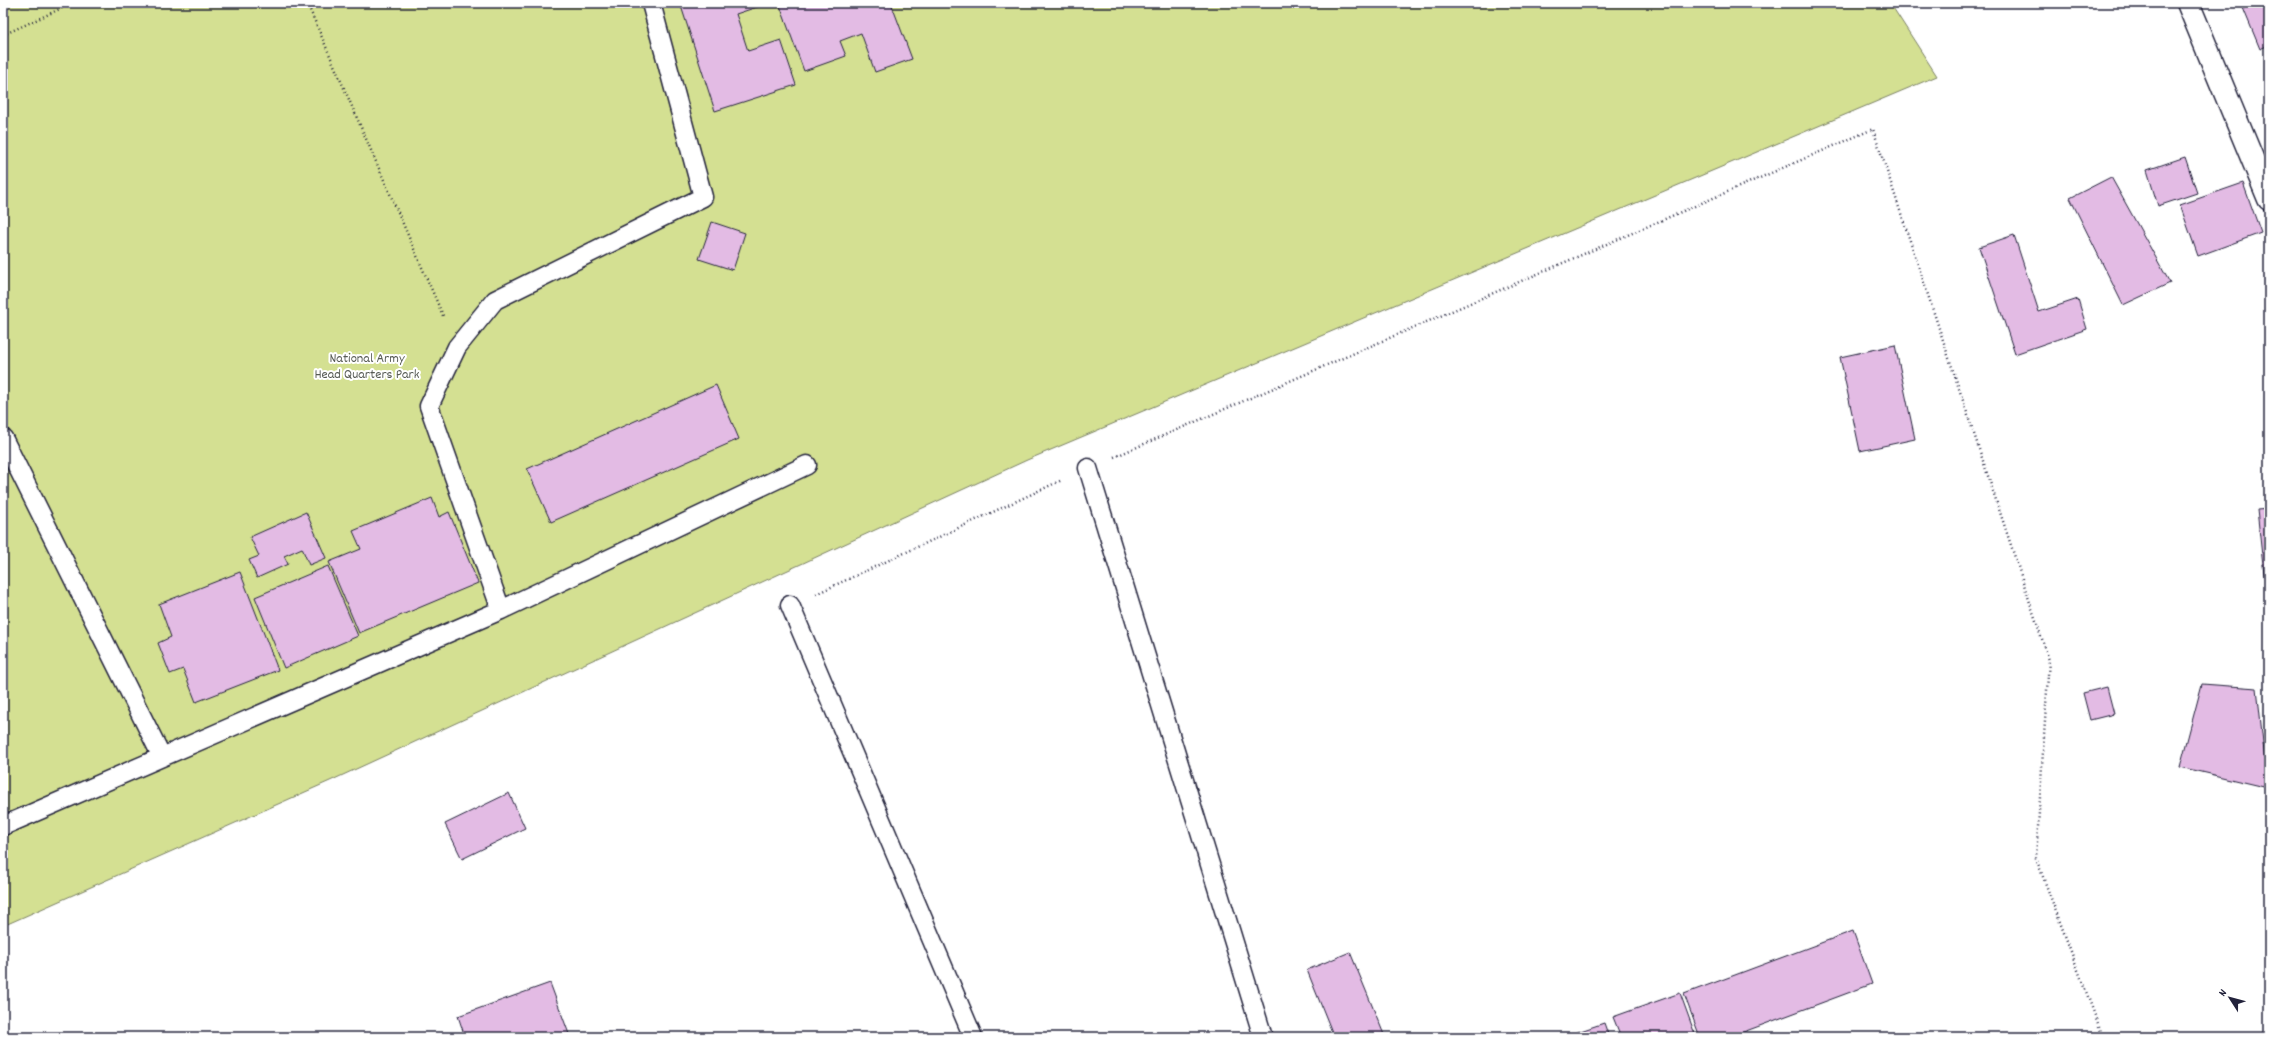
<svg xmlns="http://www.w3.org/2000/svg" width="2272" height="1040" font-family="Dekko,sans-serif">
<rect width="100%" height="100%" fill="#fff"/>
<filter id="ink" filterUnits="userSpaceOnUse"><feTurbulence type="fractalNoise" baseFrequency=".025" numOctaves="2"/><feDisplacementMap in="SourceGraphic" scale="8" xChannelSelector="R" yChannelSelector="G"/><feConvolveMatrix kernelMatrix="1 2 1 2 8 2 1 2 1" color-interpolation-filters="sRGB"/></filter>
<g filter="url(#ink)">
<path fill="#d4e092" stroke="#7b8166" d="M3,3H1890L1937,76L1027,460L330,781L3,926Z"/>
<path fill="#e3bbe4" stroke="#22223b" d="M680,3H769L736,14L748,51L781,40L796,85L715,111Z
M779,3H891L912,59L875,72L861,33L840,41L846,56L804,71Z
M2241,3H2269V45L2260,49Z
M2185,157L2197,193L2158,206L2147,170Z
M2111,177L2170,283L2123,305L2070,198Z
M2243,183L2261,233L2198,256L2180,205Z
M712,222L745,233L733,270L699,259Z
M2014,235L2039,312L2078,299L2087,329L2015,354L1979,247Z
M1895,345L1915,439L1860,451L1840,357Z
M716,385L739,439L551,522L527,469Z
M432,498L439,517L449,512L478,583L359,633L329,562L361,549L353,531Z
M2269,509V620L2257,510Z
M306,512L326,558L309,565L302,548L284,556L288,564L257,578L249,560L259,556L250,537Z
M328,566L358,636L284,668L255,597Z
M240,572L278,670L196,702L183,669L170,674L158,643L171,637L159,604Z
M2202,684L2257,688L2268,788L2180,767Z
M2107,687L2114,714L2090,720L2083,693Z
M509,793L525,828L462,859L445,824Z
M1853,931L1872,984L1730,1037H1700L1684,994Z
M1350,952L1385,1037H1334L1307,970Z
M550,983L569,1034L560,1037H465L458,1016Z
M1680,993L1696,1037H1621L1613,1017Z
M1604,1023L1609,1037H1563Z"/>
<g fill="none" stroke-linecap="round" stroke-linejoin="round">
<g stroke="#22223b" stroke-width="21">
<path id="service" d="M3,438L162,757
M1088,468L1263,1037
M790,605L973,1037
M501,610L807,465
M3,826L501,610L429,406L457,347L495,300L703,197L651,3"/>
</g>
<g stroke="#22223b" stroke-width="25">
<path id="minor" d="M2188,3L2269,199"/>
</g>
<path stroke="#22223b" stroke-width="2.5" stroke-dasharray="1 3" stroke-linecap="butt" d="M307,3L444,318
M3,35L73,3
M1114,457L1873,129L2049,660L2036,858L2103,1037
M816,594L1062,480"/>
<use href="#service" stroke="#fff" stroke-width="18"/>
<use href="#minor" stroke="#fff" stroke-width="22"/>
</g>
</g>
<g text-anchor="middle" stroke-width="4" stroke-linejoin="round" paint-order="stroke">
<g font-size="14" fill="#575b55" stroke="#fff">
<text x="367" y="362">National Army<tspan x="367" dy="16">Head Quarters Park</tspan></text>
</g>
</g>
<rect width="2272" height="1040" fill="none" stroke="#fff" stroke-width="16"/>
<rect x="8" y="8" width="2256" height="1024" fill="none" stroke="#22223b" stroke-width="1.5" filter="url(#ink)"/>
<g transform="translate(2230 998) rotate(306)" stroke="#ffffff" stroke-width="3" paint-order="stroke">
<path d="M0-3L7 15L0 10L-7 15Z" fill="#22223b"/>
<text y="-6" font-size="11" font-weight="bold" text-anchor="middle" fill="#22223b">N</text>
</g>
</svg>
